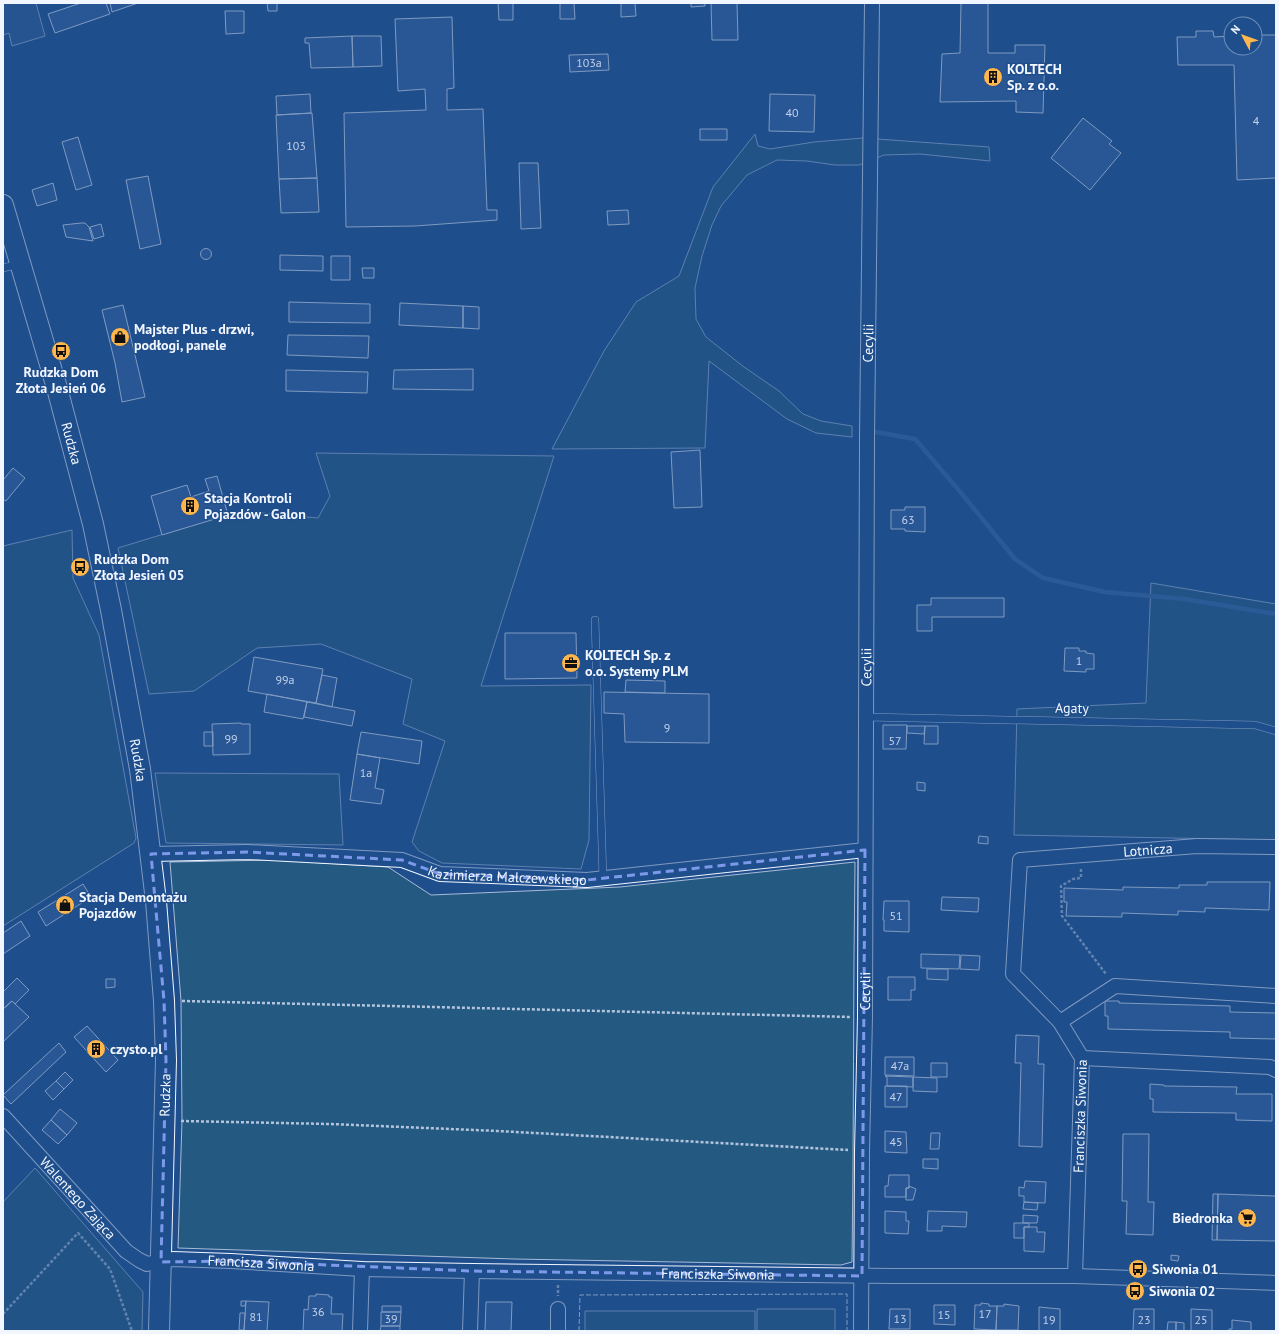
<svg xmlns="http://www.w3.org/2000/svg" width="1279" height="1334" font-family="'PT Sans',sans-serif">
<rect width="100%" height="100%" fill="#1f4e8c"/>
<path fill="#245a82" stroke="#a8bbd7" d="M755,134L758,146L770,149L814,142L863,138L989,147L990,161L920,154L884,155L859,165H835L807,161L777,160L747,175L721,206L712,225L702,256L695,288L696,319L706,337L744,367L779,391L803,414L821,421L852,426V437L816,433L787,419L709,361L705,448L552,449L604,351L636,302L679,276L713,187Z
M316,453L554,456L481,686L591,685L589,840L581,869L442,863L419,851L412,842L445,741L403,724L412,679L321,644L257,648L194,691L149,694L118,548L239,511L318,518L330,496Z
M72,530L73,578L99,635L136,838L134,843L3,926V546Z
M1151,583L1276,604V840L1014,835L1017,709L1146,703Z
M155,773L339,774L343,845L166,843Z
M274,860L388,867L431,895L620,887L855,862C853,995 854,1128 852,1262L841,1265L514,1259L178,1248L182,1121L181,1001L170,862Z
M35,1168L143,1292L142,1331H3V1202Z
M757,1309H835V1331H757Z
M585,1311H755V1331H585Z"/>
<path fill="#305b95" stroke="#a8bbd7" d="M3,3H36L45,36L12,46L9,33L3,35Z"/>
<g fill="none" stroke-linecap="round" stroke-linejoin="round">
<path stroke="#3b69a3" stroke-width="4.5" d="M876,432L915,439L962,494L1015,559L1043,578L1105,592L1184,599L1276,614"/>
</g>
<path fill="#3563a3" stroke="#f2f6ff" d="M81,3H106L110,14L55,33L48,14Z
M110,3H138L112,12Z
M267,3H277V11H268Z
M498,3H513V20H499Z
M560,3H574L575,19H560Z
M621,3H635L636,16L621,17Z
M691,3H705V6L691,7Z
M711,3H737L738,40H712Z
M961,3H988V53H1015V45H1045L1043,113L1016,112V101L940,102L942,54L960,53Z
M225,11H244V33L226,34Z
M452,17L454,88L447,89V110L483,109L487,210H497V220L415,226L346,227L344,113L426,110L425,89L398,91L395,19Z
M1196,31H1213L1214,37L1231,36V48H1255V35H1276V178L1237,180L1234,65H1178L1177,37H1196Z
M352,36H381L382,66L353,67Z
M352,36L353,67L311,68L309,43H305V38Z
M608,54L609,70L570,72L569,55Z
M310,94L311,113L277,115L276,96Z
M770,94L815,95L814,132L769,131Z
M312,113L317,178L279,179L276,115Z
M1083,118L1112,141L1109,144L1121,153L1090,190L1051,158Z
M700,129H727V140H700Z
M78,137L92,185L76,190L62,142Z
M519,163H538L541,228L521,229Z
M148,176L161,244L140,249L126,180Z
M317,178L319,212L281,213L279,179Z
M53,183L57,200L37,206L32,190Z
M628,210L629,224L608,225L607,211Z
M81,223H85L89,227L93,241L66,237L63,225Z
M101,224L104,236L94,239L90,227Z
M200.5 254a5.5 5.5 0 1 1 11 0a5.5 5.5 0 1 1-11 0Z
M280,255L323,256V271L280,270Z
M331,256H350V280H331Z
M362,268H374V278H363Z
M289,302L370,304V323L289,322Z
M400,303L463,306V328L399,325Z
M123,305L145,397L122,402L115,363L102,310Z
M463,306L479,307V329L463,328Z
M288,335L369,336L368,358L287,355Z
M473,369V390L393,389L394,370Z
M286,370L368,372L367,393L286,391Z
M700,450L702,507L674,508L671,452Z
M13,468L25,478L6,501L3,499V480Z
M217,476L228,515L162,535L151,496L187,485L191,497L209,491L205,479Z
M905,507H925V532L905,531V529H891V510H905Z
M931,598H1004V617H932V631H917V605H931Z
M505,633H576L577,678L505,679Z
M1065,648H1079V651H1086V653L1094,654V669H1086V672L1064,671Z
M254,657L323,669L316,703L248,691Z
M322,675L337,678L332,707L316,703Z
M626,680L665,681V693L625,692Z
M604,692L709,694V743L625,742L624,714L604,713Z
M267,694L307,702L303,719L264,712Z
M307,702L355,711L352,726L304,717Z
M241,723V724H250V754L213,755L212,724Z
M883,725H907L906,749H883Z
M907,726H925L924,734L907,733Z
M925,726H938V744H924Z
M204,732H213V746H204Z
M361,732L422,741L419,764L357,754Z
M357,754L380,758L375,788L384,790L381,804L350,800Z
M917,782L925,783V791L917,790Z
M979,836L988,837V844L978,843Z
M1207,882H1270L1269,910L1205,908V912L1178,911V915L1122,913V917L1066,916L1067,902H1064V888L1123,890V887L1179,888V885H1207Z
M83,884L91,897L46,926L38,912Z
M942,897L979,898L978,912L941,910Z
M884,901H909V932L884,931V920H883Z
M21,921L30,936L3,954V933Z
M921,954L960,955L959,969L921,968Z
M961,955L980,956L979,970L960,969Z
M927,969H948V980L927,979Z
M888,977H915V990H911V1000H888Z
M17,978L29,990L15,1004L12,1001L3,1009V992Z
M106,979H115V987L106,988Z
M12,1001L29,1017L3,1042V1009Z
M1105,1001H1119V1003L1230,1006V1012L1276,1013V1039L1230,1038V1032L1108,1029V1016H1105Z
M87,1026L118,1060L106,1072L74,1037Z
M1016,1035L1039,1036L1038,1064H1044L1042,1147L1019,1146L1021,1063H1015Z
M59,1043L66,1052L11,1104L3,1095Z
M885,1057H914V1076L885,1075Z
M931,1063H947V1077H931Z
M65,1072L73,1080L64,1089L56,1081Z
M885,1076L913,1077V1087L887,1086V1077Z
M913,1077L937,1078V1092L913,1091Z
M56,1081L64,1089L53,1100L45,1091Z
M1150,1084L1164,1085V1086L1237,1087L1236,1094H1272V1121L1236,1120V1113L1153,1112V1099H1150Z
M885,1086H907V1107H885Z
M60,1109L77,1123L67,1135L51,1120Z
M51,1120L67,1135L58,1144L42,1130Z
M885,1131L906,1132L907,1153L885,1152Z
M931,1133H940L939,1149H930Z
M1123,1134H1149L1148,1202H1154L1153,1235L1126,1234L1127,1201H1122Z
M923,1159H938V1169L923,1168Z
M889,1175H909V1188H906V1197H885V1186H888Z
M1025,1181L1046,1182L1045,1203L1024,1202V1196H1019V1187L1024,1188Z
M909,1186L916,1189L913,1200H906V1188H909Z
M1213,1194H1218L1217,1240H1212Z
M1218,1194L1276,1196V1241L1217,1240Z
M1024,1202L1038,1203L1037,1210L1023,1209Z
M885,1211L906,1212V1221H909L908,1234L885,1233Z
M928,1211L967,1212L966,1227L942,1226V1231H927Z
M1023,1215L1038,1216L1037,1223H1023Z
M1014,1223H1029V1227H1024V1238H1014Z
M1024,1227H1037V1232H1045L1044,1252L1024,1251Z
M1171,1255L1179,1256L1178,1261L1171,1260Z
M316,1294L329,1295V1297H332L331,1314H343L342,1331H303L304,1309L308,1310L309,1296H316Z
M241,1301H246L245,1306H241Z
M246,1301L269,1302L267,1331H244Z
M486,1302H512L511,1331H485Z
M981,1303L989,1304V1306H997L996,1330L974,1329L975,1305H981Z
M1004,1304L1019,1306L1018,1330H996L997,1306H1004Z
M934,1305H955V1325L934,1324Z
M382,1306H401V1312H382Z
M1039,1307L1060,1309V1331H1039Z
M890,1309H910V1329H889Z
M1134,1309H1154V1331H1133Z
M1191,1309L1212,1310V1331H1191Z
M381,1312H401L400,1326H381Z
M240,1313H245L244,1330H239Z
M1232,1320L1251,1322V1331H1229V1329H1232Z
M1168,1322H1176V1331H1167Z
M1176,1322L1184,1323V1331H1176Z
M381,1326H400V1331H380Z"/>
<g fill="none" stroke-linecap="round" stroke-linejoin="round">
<g stroke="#f2f6ff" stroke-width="8">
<path id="lane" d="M3,268L19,264
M595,620L603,879
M866,717L1255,725L1276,731"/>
</g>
<g stroke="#f2f6ff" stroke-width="16">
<g id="street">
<path id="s1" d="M151,854L247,852L402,860L440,874L587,880L865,850"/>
<path d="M1060,1022L1115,986L1276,996"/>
<path d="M1082,1058L1270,1067L1276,1070"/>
<path id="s2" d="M3,1116L126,1251L139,1260L147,1264L173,1259L231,1261L362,1269L472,1271L892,1276H1075L1276,1283"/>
<path id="s3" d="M1075,1276L1082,1058L1060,1022L1013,974L1020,860L1197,846L1276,847"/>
<path d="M360,1331L362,1269"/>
<path d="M470,1331L472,1271"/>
<path d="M558,1331V1309"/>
<path id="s4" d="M861,1331L862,1151L865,1017L867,438L872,3"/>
</g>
</g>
<g stroke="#f2f6ff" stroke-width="22">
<g id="secondary">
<path id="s5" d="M3,205L57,388L93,524L111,610L140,769L156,901L164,1001L166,1060L159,1331"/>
</g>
</g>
<path stroke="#b3c4dc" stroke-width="2.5" stroke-dasharray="3 2" stroke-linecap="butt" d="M1081,869V878L1073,879L1061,886L1062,916L1106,974
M182,1001L851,1017
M181,1121L330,1124L498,1131L848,1150
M558,1285V1296
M3,1314L78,1233L110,1269L132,1331"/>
<use href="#lane" stroke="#1f4e8c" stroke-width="7"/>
<use href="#street" stroke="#1f4e8c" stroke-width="14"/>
<use href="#secondary" stroke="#1f4e8c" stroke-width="20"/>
<path stroke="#f2f6ff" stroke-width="1" stroke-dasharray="5 2" stroke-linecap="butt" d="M579,1331L580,1295L847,1294V1331"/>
</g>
<path d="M0 0H1279V1334H0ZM865,850L862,1276L472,1271L231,1261L161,1262L166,1060L164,1001L151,854L247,852L402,860L440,874L587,880Z" fill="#1f4e8c" fill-opacity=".55" fill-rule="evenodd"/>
<path fill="none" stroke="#7d9aea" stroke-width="3" stroke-dasharray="8 5" stroke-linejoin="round" d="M865,850L862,1276L472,1271L231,1261L161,1262L166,1060L164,1001L151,854L247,852L402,860L440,874L587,880Z"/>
<defs>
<g id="building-disc" transform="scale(1)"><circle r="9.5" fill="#ffb74d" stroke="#1f4e8c"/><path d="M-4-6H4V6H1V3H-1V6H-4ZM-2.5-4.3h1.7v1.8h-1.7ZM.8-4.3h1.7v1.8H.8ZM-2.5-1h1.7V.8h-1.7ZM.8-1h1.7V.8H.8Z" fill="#111"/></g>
<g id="shop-disc" transform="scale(1)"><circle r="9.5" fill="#ffb74d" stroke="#1f4e8c"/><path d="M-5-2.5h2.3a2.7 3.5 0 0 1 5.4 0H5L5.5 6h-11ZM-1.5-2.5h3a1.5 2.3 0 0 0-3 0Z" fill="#111"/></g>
<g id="bus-disc" transform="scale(1)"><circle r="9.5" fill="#ffb74d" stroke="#1f4e8c"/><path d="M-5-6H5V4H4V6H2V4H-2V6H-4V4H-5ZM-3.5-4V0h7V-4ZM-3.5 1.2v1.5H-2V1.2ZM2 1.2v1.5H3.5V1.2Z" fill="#111"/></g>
<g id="office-disc" transform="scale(1)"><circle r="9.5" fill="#ffb74d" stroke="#1f4e8c"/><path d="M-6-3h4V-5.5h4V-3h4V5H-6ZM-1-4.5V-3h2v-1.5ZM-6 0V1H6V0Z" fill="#111"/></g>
<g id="supermarket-disc" transform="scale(1)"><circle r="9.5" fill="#ffb74d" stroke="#1f4e8c"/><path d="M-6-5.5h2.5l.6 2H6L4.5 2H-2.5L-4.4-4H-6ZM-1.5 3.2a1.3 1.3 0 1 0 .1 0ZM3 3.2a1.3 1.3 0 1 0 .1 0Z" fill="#111"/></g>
</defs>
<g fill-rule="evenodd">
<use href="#building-disc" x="993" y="77"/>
<use href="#shop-disc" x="120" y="337"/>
<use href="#bus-disc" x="61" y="351"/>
<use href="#building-disc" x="190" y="506"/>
<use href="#bus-disc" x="80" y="567"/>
<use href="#office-disc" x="571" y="663"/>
<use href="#shop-disc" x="65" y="905"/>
<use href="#building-disc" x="96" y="1049"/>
<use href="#supermarket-disc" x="1247" y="1218"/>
<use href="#bus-disc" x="1138" y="1269"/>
<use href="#bus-disc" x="1135" y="1291"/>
</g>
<g text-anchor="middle" stroke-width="3" stroke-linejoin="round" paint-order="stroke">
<g font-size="12" fill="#c3d1e8">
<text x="589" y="67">103a</text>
<text x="792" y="117">40</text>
<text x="1256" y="125">4</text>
<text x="296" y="150">103</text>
<text x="908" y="524">63</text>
<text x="1079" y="665">1</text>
<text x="285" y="684">99a</text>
<text x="667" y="732">9</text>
<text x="231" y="743">99</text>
<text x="895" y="745">57</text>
<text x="366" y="777">1a</text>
<text x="896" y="920">51</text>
<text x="900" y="1070">47a</text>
<text x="896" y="1101">47</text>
<text x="896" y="1146">45</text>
<text x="318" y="1316">36</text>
<text x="985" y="1318">17</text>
<text x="944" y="1319">15</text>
<text x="256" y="1321">81</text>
<text x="391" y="1323">39</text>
<text x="900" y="1323">13</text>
<text x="1049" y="1324">19</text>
<text x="1144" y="1324">23</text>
<text x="1201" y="1324">25</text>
</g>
<g font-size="14" font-weight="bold" fill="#f2f6ff" stroke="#1f4e8c" text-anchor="start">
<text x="1007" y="74">KOLTECH<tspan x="1007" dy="16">Sp. z o.o.</tspan></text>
<text x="134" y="334">Majster Plus - drzwi,<tspan x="134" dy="16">podłogi, panele</tspan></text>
<text x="61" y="377" text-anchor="middle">Rudzka Dom<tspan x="61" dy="16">Złota Jesień 06</tspan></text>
<text x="204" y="503">Stacja Kontroli<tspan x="204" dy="16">Pojazdów - Galon</tspan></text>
<text x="94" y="564">Rudzka Dom<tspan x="94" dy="16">Złota Jesień 05</tspan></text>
<text x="585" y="660">KOLTECH Sp. z<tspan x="585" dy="16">o.o. Systemy PLM</tspan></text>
<text x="79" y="902">Stacja Demontażu<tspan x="79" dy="16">Pojazdów</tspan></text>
<text x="110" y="1054">czysto.pl</text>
<text x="1233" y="1223" text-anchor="end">Biedronka</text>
<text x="1152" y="1274">Siwonia 01</text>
<text x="1149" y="1296">Siwonia 02</text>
</g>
<g font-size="14" fill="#f2f6ff" stroke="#1f4e8c">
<text dy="5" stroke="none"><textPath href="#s4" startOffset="988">Cecylii</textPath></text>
<text dy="5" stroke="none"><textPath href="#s5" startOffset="248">Rudzka</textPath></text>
<text dy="5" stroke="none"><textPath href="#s4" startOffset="664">Cecylii</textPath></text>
<text transform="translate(1072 708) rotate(1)" y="5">Agaty</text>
<text dy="5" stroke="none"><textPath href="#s5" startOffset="572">Rudzka</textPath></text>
<text dy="5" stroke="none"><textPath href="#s3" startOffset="570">Lotnicza</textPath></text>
<text dy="5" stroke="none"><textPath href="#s1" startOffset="359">Kazimierza Malczewskiego</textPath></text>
<text dy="5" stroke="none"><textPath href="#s4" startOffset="340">Cecylii</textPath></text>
<text transform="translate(165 1095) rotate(-89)" y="5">Rudzka</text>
<text dy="5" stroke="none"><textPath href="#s3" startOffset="160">Franciszka Siwonia</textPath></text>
<text dy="5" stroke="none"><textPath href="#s2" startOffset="111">Walentego Zająca</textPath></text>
<text dy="5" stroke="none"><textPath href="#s2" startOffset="322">Francisza Siwonia</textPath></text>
<text dy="5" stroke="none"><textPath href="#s2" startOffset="779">Franciszka Siwonia</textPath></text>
</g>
</g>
<rect width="1279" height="1334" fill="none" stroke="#f2f6ff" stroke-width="8"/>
<g transform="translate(1243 36) rotate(311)"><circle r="19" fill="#1f4e8c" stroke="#7391ba"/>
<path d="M0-3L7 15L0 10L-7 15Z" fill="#ffb74d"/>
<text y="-6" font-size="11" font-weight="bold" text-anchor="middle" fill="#f2f6ff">N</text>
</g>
</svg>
